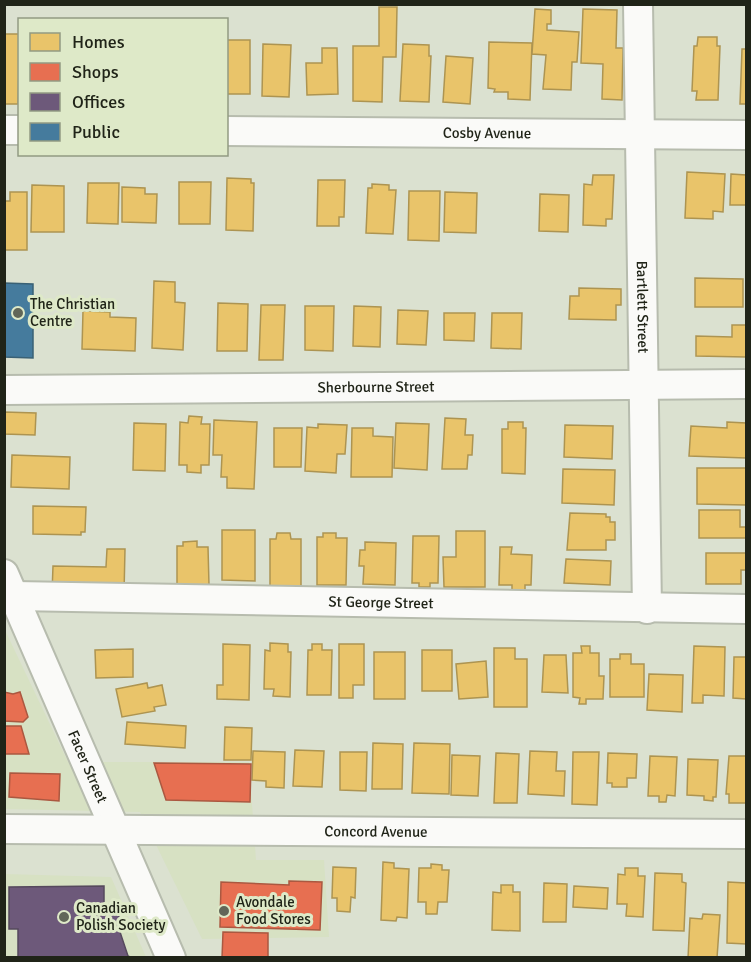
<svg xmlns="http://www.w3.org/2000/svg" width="751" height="962" font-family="Signika,sans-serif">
<rect width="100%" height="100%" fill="#dbe1d0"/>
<path fill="#d7e1c3" d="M4,628L68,762H249L256,860H324L329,937L202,939L140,812L5,809Z
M5,874L111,877L146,957L5,958Z"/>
<path fill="#e9c46a" stroke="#ad9451" stroke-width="1.5" d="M379,7H397L396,57H383L382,102L353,101V46H379Z
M535,9L551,10V24H547V30L579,32L577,62H572L571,90L543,89L546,55L532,54Z
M583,9L617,10L616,48H623L622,100L602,99L603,64L581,63Z
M4,34H20L18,104H5Z
M698,37H717V46H720L718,100H696L697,91H692L694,46H697Z
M226,40H250V94H226Z
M489,42L532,43L530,100L508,99V92H494L495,89L488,88Z
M263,44L291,45L289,97L262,96Z
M403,44L429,45V56H431L429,102L400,101Z
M322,48H337L338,94L307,95L306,63H322Z
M742,49H746V104H740Z
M446,56L473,58L470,104L443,102Z
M687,172L725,174L723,212L713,211V219L685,218Z
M731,174L746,175V214V205H730Z
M593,175H614L612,219H606V226L583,225L584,184L592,185Z
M227,178L251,179V183H254L253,231L226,230Z
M318,180H345L344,217H339V226H317Z
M179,182H211L210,224H179Z
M88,183H119L118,224L87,223Z
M372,184L389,185V190H396L393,234L366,233L368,188H372Z
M32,185L64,186V232H31Z
M122,187L145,188V194H157L156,223L122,222Z
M409,191H440L439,241L408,240Z
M10,192H27V250H4V201H10Z
M445,192L477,193L476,233L444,232Z
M540,194L569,195L568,232L539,231Z
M695,278L743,279V307H695Z
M154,281L175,282V302L185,303L183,350L152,348Z
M579,288L621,289V305H616V320L569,319L570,296H579Z
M218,303L248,304L247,351H217Z
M261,305H285L283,360H259Z
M305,306H334L333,351L305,350Z
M354,306L381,307L380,347L353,346Z
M398,310L428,311L426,345L397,344Z
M83,311L110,312V317L136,318L135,351L82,349Z
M444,313H475L474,341L444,340Z
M492,313H522L521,349L491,348Z
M732,325H746V357L696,356V336L732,337Z
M4,412L36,413L35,435L4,434Z
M189,416L202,417L201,424H210L209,465H201V473L187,472V465H179L180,422L188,423Z
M445,418L466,419L465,435H473L472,455H468L467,469H442Z
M214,420L257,422L254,489L227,488V477H221L222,455H213Z
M508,422H523V428H526L525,474L502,473V429H508Z
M727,422L746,423V458L689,456L691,426L727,428Z
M134,423L166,424L165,471L133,470Z
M396,423L429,424L427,470L394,468Z
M318,424L347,425L345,454H337L336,473L305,471L307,427L318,428Z
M565,425L613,426L612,459L564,457Z
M274,428H302L301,467H274Z
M352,428H373V436L393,437L392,477H351Z
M12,455L70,457L69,489L11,487Z
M697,468H746V505L697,504Z
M563,469L615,470L614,505L562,503Z
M33,506L86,507L85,532H81V535L33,534Z
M699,510H740V527H746V538H699Z
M570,513L606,514V517H610V522H615V540H606V550H567Z
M222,530H255V581L222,580Z
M456,531H485V587H444L443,557H456Z
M277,533H290L291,539H301V587H270V539H276Z
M323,533H336V538H347L346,585H317V537H323Z
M413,536H439L438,583H430V587H419V583H412Z
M197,541V547H208L209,585L177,586V546H183V542Z
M365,542L396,543L395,585L363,584L364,566H359L360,550H365Z
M500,547H512L511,554L532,555L531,585H525V591H512V585H499Z
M107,549H125L124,594L52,593L53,566L106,567Z
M706,553H746V570H741V584H706Z
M566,559L611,561L610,585L564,583Z
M270,643L288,644V652H291L290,697L273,696L274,689H264L265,650L270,651Z
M223,644L250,645L249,700L217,699V685H223Z
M312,644H322V650H332L331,695H307L308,650H312Z
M339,644H364V685H353V698H339Z
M581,646H590V653H599V676H604L603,699H586V704H579L580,698L573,697V653H582Z
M694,646L725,647L724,696L703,695V703H692Z
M494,648H515V659H527V707H494Z
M133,649V677L96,678L95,650Z
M422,650H452V691H422Z
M374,652H405V699H374Z
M620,654H631V664H644V697H610V659H620Z
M544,655H566L568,693L542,692Z
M734,657H746V699L733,698Z
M486,661L488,697L459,699L456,664Z
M649,674L683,675L682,712L647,710Z
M147,683L148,688L162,685L166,705L154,707L155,711L122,717L116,689Z
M127,722L186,726L185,748L125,744Z
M225,727L252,728L251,760H224Z
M373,743L403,744L402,789H372Z
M414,743L450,744L449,794L412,793Z
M295,750L324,751L322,787L293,786Z
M253,751L285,752L284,788L266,787V781L252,780Z
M530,751L557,752L556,771H565L564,796L528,794Z
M340,752H367L366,791L340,790Z
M573,752H599L597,805L572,804Z
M496,753L519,754L517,803H494Z
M608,753L637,754L636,778H627V787H612V783H607Z
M452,755L480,756L478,796L451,795Z
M650,756L677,757L675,796L667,795L666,802H659V796H648Z
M729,756H746V803H729V794H726Z
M688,759L718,760L716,797H713V801L704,800V796L687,795Z
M383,862L394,863V868L409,869L407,918L397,917L396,921L381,920Z
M431,864L442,865V870H449L447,902H438L437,914H426V902H418L419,868H431Z
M333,867L356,868L355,898L351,897L350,912L337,911V898H332Z
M625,868H638V876H645L643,917L626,916L627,904H617L618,874L625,875Z
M655,873L682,874V882L686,883L684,931L653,930Z
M728,882L746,883V944L727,943Z
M544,883L567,884L566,922H543Z
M501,885H513V892H520V931L492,930L493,892L501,893Z
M574,886L608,888L607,909L573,907Z
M703,914L720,915L717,958H688L690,918L702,919Z"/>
<path fill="#e76f51" stroke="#ab5840" stroke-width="1.5" d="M4,692L13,694L20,692L28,717L23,722L4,721Z
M4,726H21L29,754H4Z
M154,763L251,764L250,802L166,800Z
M10,773L60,774L59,801L9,797Z
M289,881L322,882L320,930L220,927L221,882L289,885Z
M223,932L268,933V958H222Z"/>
<path fill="#6d597a" stroke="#56495d" stroke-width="1.5" d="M104,886V904H119V929L128,956L132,958H18V929H9V887Z"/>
<path fill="#457b9d" stroke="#3a6175" stroke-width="1.5" d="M4,283L33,284V358L4,357Z"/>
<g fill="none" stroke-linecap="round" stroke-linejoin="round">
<g stroke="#b7bcae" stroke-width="32">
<g id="minor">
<path id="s1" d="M638,4L647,609"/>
<path d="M4,130H20"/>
<path id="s2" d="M226,131L746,135"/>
<path id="s3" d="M4,390L746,384"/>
<path id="s4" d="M4,574L171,958"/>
<path id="s5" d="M15,596L746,609"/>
<path id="s6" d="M4,829L746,834"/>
</g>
</g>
<use href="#minor" stroke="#fafaf8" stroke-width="28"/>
</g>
<g fill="#616658" stroke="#dee9c8" stroke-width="2">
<circle cx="18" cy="313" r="6"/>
<circle cx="224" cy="911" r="6"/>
<circle cx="64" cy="917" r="6"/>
</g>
<g text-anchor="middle" stroke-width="6" stroke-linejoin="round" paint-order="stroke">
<g font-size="15" fill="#202418" stroke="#dee9c8">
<text dy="5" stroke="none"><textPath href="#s2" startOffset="261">Cosby Avenue</textPath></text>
<text dy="5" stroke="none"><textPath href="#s1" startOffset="303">Bartlett Street</textPath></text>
<text dy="5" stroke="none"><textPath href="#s3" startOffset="372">Sherbourne Street</textPath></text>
<text dy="5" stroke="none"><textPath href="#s5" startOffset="366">St George Street</textPath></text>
<text dy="5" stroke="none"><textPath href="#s4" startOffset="210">Facer Street</textPath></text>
<text dy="5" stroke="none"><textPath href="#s6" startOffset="372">Concord Avenue</textPath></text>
</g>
<g font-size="15" fill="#202418" stroke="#dee9c8" text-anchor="start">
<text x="30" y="309">The Christian<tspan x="30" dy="17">Centre</tspan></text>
<text x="236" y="907">Avondale<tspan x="236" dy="17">Food Stores</tspan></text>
<text x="76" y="913">Canadian<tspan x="76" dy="17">Polish Society</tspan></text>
</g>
</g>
<rect width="751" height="962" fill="none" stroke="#202418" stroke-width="12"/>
<rect x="18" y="18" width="210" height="138" fill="#dee9c8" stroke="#929a82" stroke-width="1.5"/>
<rect x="30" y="33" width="30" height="18" fill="#e9c46a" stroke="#929a82" stroke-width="1.5"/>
<text x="72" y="48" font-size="18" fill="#202418">Homes</text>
<rect x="30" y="63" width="30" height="18" fill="#e76f51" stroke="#929a82" stroke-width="1.5"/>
<text x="72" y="78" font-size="18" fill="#202418">Shops</text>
<rect x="30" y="93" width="30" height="18" fill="#6d597a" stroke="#929a82" stroke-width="1.5"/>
<text x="72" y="108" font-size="18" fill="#202418">Offices</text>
<rect x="30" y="123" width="30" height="18" fill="#457b9d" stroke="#929a82" stroke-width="1.5"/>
<text x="72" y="138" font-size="18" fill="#202418">Public</text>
</svg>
